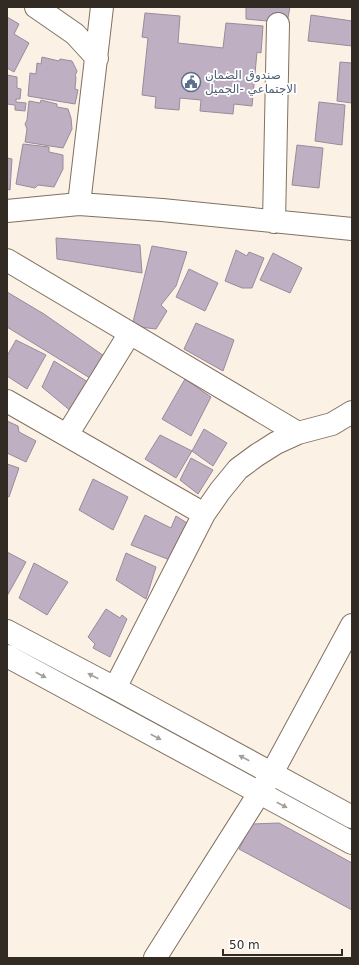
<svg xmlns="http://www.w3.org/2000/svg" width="359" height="965" font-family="'DejaVu Sans','Noto Sans Arabic',sans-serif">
<rect width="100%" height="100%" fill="#fcf1e5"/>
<path fill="#bfafc2" stroke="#9a8a9d" d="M246,7H290L287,23L246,19Z
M145,13L180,16L178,43L223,48L226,23L263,26L261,53L257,52L252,106L234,104L233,114L200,111L201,100L180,98L179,110L155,108L156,97L142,95L148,38L142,37Z
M311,15L352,21V46L308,41Z
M7,17L19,24L14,34L29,43L14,72L7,68Z
M42,57L59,61L60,59L72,61L77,71L75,76L76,77L75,89L78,90L75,104L28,96L30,73L36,74L37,63L41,64Z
M340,62L352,63V103L337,101Z
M7,75L17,77V88L21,89L20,99H16V102L26,103L25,111L15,110V105L7,104Z
M41,100L57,104V107L68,109L71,118L72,129L63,148L25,142L27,129L25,124L27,120L29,101L40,103Z
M319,102L345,105L342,145L315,141Z
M23,144L49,147V152L63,155V169L54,187L38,185L35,188L16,184Z
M297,145L323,148L319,188L292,185Z
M7,158L12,159L10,190L7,189Z
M56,238L140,245L142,273L57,259Z
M152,246L187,252L176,286L161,305L167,311L156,329L132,326Z
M236,250L247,256L249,252L264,258L252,288H242L225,281Z
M273,253L302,268L290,293L260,280Z
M189,269L218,283L205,311L176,297Z
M7,292L44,314L104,356L90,378L7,327Z
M196,323L234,340L223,371L184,349Z
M16,340L46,355L27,389L7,376V356Z
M54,361L88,382L72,412L42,387Z
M185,379L211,397L191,436L162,419Z
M7,421L18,426L19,432L36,441L26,462L7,453Z
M204,429L227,443L213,466L192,451Z
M160,435L192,451L176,478L145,459Z
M191,458L213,470L198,494L180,480Z
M7,464L19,468L9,497L7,496Z
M93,479L128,497L113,530L79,510Z
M145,515L171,528L176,516L187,523L170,560L131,545Z
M7,552L26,562L7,596Z
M126,553L156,567L146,599L116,580Z
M34,563L68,582L47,615L19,598Z
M106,609L120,618L122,615L127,619L110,657L93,648L95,644L88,637Z
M279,823L352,863V910L239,849L252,824Z"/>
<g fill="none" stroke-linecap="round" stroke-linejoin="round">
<g stroke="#817160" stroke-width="24">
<path id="minor" d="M36,7L75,34L97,58
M102,7L79,204L162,210L352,229
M7,211L79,204
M274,222L278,24
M7,260L298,433
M7,401L204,514
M67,435L130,333
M7,631L115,688L352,817
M7,656L352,843
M115,688L204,514L220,491L238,469L257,455L276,443L298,433L332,424L352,412
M155,958L272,773L352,625"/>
</g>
<use href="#minor" stroke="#fff" stroke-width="22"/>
</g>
<defs><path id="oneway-solid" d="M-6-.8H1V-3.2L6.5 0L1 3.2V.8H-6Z"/></defs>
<g fill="#a2a09c">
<use href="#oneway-solid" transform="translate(41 675) rotate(28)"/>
<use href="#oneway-solid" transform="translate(93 676) rotate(-153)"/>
<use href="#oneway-solid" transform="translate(156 737) rotate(28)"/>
<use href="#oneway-solid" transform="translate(244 758) rotate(-152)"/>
<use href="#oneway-solid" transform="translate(282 805) rotate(28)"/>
</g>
<defs>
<g id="civic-ring" transform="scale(1)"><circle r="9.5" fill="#fff" stroke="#5c6f8a" stroke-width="1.5"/><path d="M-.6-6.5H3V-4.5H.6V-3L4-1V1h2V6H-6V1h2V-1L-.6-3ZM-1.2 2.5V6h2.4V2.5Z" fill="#5c6f8a"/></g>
</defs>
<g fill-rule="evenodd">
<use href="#civic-ring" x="191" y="82"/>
</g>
<g text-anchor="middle" stroke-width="3.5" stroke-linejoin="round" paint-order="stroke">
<g font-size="12" fill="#4e5e75" stroke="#fff" text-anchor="start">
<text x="205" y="79">صندوق الضمان<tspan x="205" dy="14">الاجتماعي -الجميل</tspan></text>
</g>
</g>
<rect width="359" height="965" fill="none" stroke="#312b23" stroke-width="16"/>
<path d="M223 949v6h119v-6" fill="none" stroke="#312b23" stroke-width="2"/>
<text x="229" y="949" font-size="12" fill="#312b23" stroke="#ffffff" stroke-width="3" paint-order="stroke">50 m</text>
</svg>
